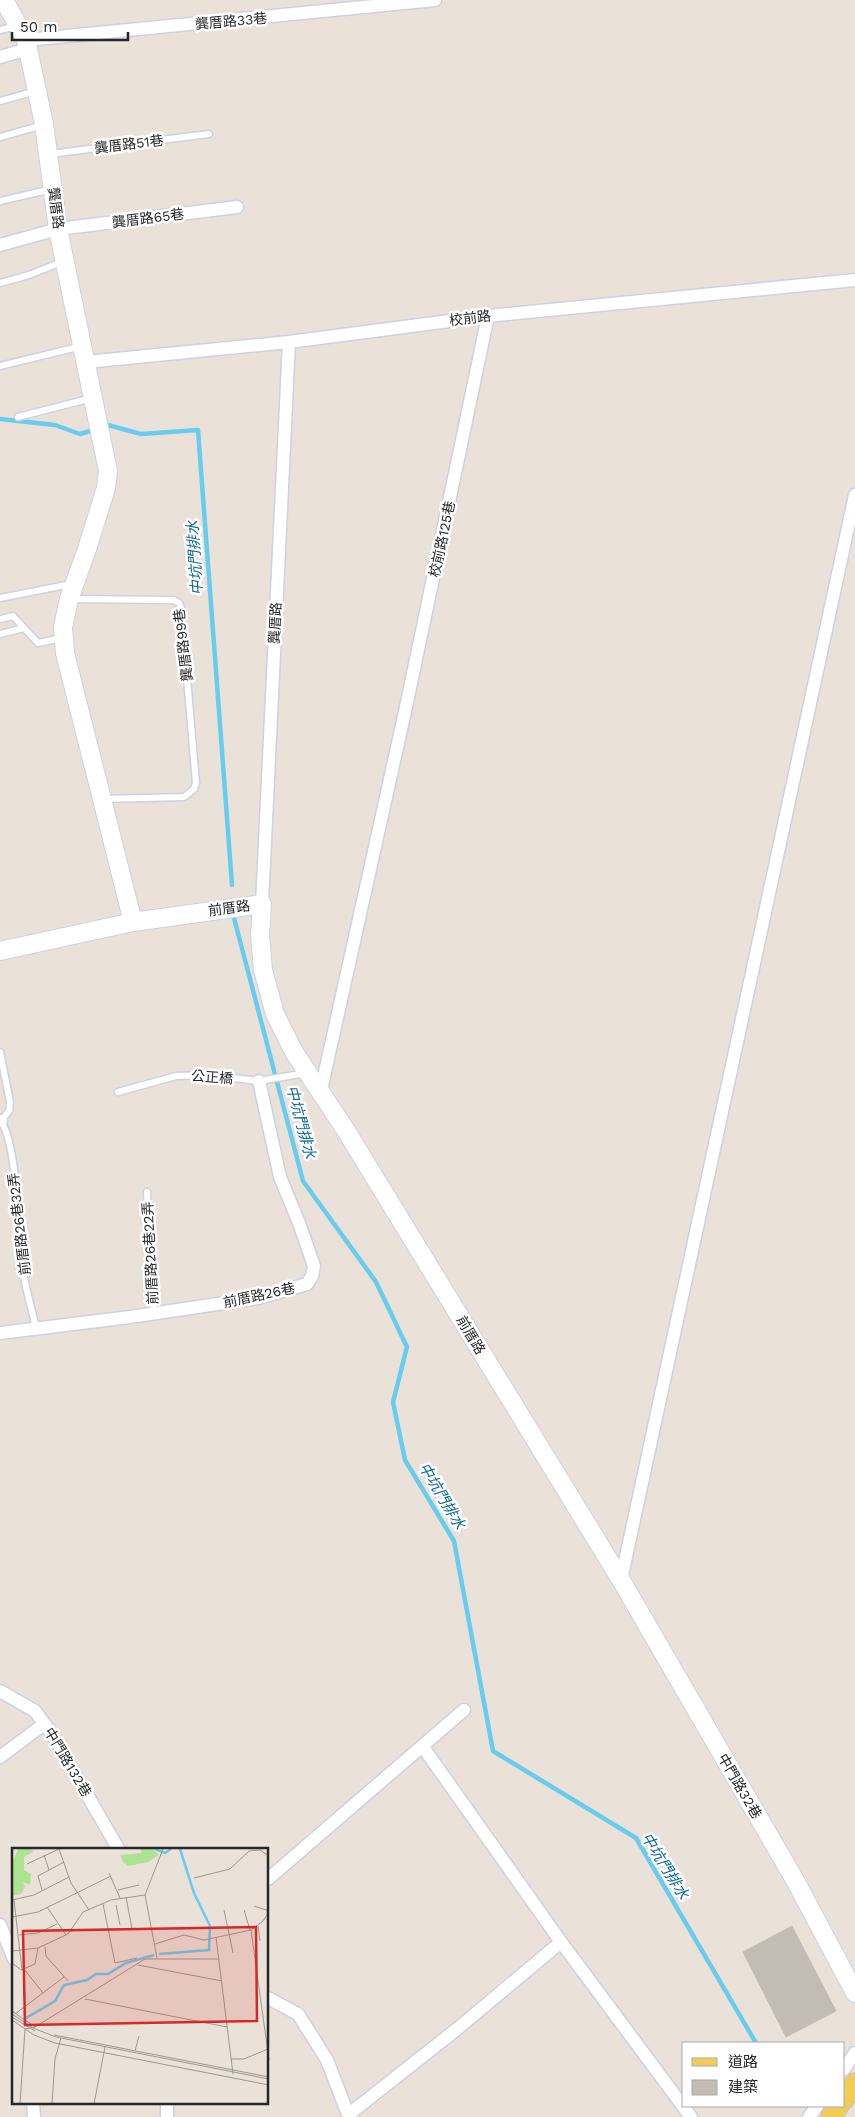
<svg xmlns="http://www.w3.org/2000/svg" width="855" height="2117" font-family="'Work Sans','Noto Sans TC',sans-serif">
<rect width="100%" height="100%" fill="#eae2d8"/>
<g fill="none" stroke-linecap="round" stroke-linejoin="round">
<path stroke="#68ccef" stroke-width="4.5" d="M0,419L55,425L80,434L94,430
M102,427L108,425L141,434L198,430L232,885
M234,918L303,1181L376,1282L407,1347L393,1402L405,1460L454,1541L493,1751L636,1838L756,2043"/>
</g>
<path fill="#c2bcb5" stroke="#c5beb2" d="M792,1926L836,2011L786,2037L743,1952Z"/>
<g fill="none" stroke-linecap="round" stroke-linejoin="round">
<g stroke="#cdd1e1" stroke-width="9">
<path id="lane" d="M0,30L17,26
M0,101L36,91
M0,137L43,125
M50,154L209,134
M0,201L52,189
M0,283L29,275L64,261
M0,366L82,346
M18,417L92,398
M0,598L71,584
M70,599L174,600L179,603L181,608L196,783L194,789L184,797L102,799
M0,619L13,616L24,628
M0,634L24,628L38,643L62,638
M0,1052L10,1102L9,1111L1,1121C18,1148 17,1227 21,1260C24,1283 31,1306 36,1328
M118,1092L176,1076L208,1075L259,1081L306,1073
M147,1192L154,1314"/>
</g>
<g stroke="#cdd1e1" stroke-width="15">
<path id="street" d="M26,40L435,0
M0,57L28,49
M0,245L58,229L237,207
M86,362L289,342L488,316L855,280
M262,904L289,342
M321,1090L406,707L488,316
M0,1121H1
M0,1333L130,1317L258,1298L307,1284L312,1276L314,1266L299,1223L280,1177L259,1081
M621,1580L855,495
M0,1691L35,1711L52,1734L119,1850
M423,1747L561,1942L691,2117
M0,1757L44,1724
M268,1879L464,1710
M0,1925L14,1959
M268,1998L298,2014L327,2060L349,2117
M844,2069L855,2053
M33,2103L34,2117
M167,2103V2117
M348,2115L457,2029L561,1942
M809,2117L817,2106"/>
</g>
<g stroke="#cdd1e1" stroke-width="20">
<path id="secondary" d="M4,0L26,40L28,49L44,124L58,229L108,471L106,488L87,549L69,599L63,627L65,653L133,922
M0,951L133,922L262,904L260,935L263,970L275,1014L294,1052L345,1129L621,1580L796,1882L855,1993"/>
</g>
<g stroke="#c3c3c3" stroke-width="21">
<path id="primary" d="M844,2100L855,2083
M831,2117L839,2106"/>
</g>
<use href="#lane" stroke="#fff" stroke-width="6"/>
<use href="#street" stroke="#fff" stroke-width="12"/>
<use href="#secondary" stroke="#fff" stroke-width="18"/>
<use href="#primary" stroke="#f2cc55" stroke-width="19"/>
</g>
<g text-anchor="middle" stroke-width="5" stroke-linejoin="round" paint-order="stroke">
<g font-size="14" fill="#272727" stroke="#fff">
<text transform="translate(231 21) rotate(-5)" y="5">龔厝路33巷</text>
<text transform="translate(129 144) rotate(-7)" y="5">龔厝路51巷</text>
<text transform="translate(56 208) rotate(82)" y="5">龔厝路</text>
<text transform="translate(148 218) rotate(-7)" y="5">龔厝路65巷</text>
<text transform="translate(470 318) rotate(-7)" y="5">校前路</text>
<text transform="translate(442 539) rotate(-78)" y="5">校前路125巷</text>
<text transform="translate(275 623) rotate(-87)" y="5">龔厝路</text>
<text transform="translate(183 645) rotate(-97)" y="5">龔厝路99巷</text>
<text transform="translate(229 908) rotate(-8)" y="5">前厝路</text>
<text transform="translate(212 1077) rotate(4)" y="5">公正橋</text>
<text transform="translate(19 1224) rotate(-97)" y="5">前厝路26巷32弄</text>
<text transform="translate(150 1253) rotate(-93)" y="5">前厝路26巷22弄</text>
<text transform="translate(259 1295) rotate(-12)" y="5">前厝路26巷</text>
<text transform="translate(471 1335) rotate(59)" y="5">前厝路</text>
<text transform="translate(68 1762) rotate(59)" y="5">中門路132巷</text>
<text transform="translate(740 1786) rotate(60)" y="5">中門路32巷</text>
</g>
<g font-size="15" font-style="italic" fill="#0b6897" stroke="#fff">
<text transform="translate(195 558) rotate(-94)" y="5">中坑門排水</text>
<text transform="translate(301 1122) rotate(75)" y="5">中坑門排水</text>
<text transform="translate(442 1496) rotate(59)" y="5">中坑門排水</text>
<text transform="translate(665 1866) rotate(58)" y="5">中坑門排水</text>
</g>
</g>
<g transform="translate(12 1848)">
<rect width="256" height="256" fill="#eae2d8"/>
<path d="M6,1H20L21,4L12,9V22L19,26L18,37L11,34L13,39L9,46L0,48V11H2ZM128,1H141L147,7L136,14L116,18L111,14L108,7L130,5Z" fill="#aee293"/>
<path fill="none" stroke="#68ccef" stroke-width="2.5" d="M143,1L153,5L159,1M147,106L197,102L198,78L182,45L168,1M14,170L43,153L52,137L75,132L84,126H96L114,115L142,107"/>
<path fill="none" stroke="#9c9791" stroke-width="1" d="M237,3L248,2L257,8M32,7L37,22M15,16L47,1L59,35L77,62M97,25L108,50M182,30L218,21L237,3M30,42L26,28L52,14M106,42L127,37M114,49L120,81M0,52L22,47L57,29M2,52L10,122M91,56L103,115L125,110M104,57L108,77M242,58L257,63M35,59L54,87M212,62L221,105M232,62L238,82M0,69L26,64L99,28M246,78L248,93M239,82L257,212M7,87L26,85L45,76M204,89L221,226M143,96L172,87L192,92L239,82L251,73L257,64M33,99L34,108L56,133M0,103L26,100M145,110L133,47L151,1M0,115L9,122L23,116L26,100L56,86L71,64L99,52L133,47M126,117L210,133M12,121L31,145M73,151L215,179M0,163L23,179M0,166L21,180L44,189L257,231M3,166L52,129M0,169L23,183M0,172L22,187L43,195L257,237M42,187L257,229M123,203L127,188M219,211H232L256,201M8,256L13,181L23,179L133,111H207M40,256L43,211L49,190M82,256L93,199"/>
<path fill="#d62828" fill-opacity="0.15" stroke="#d62828" stroke-width="2.5" d="M244,79L245,173L13,177L11,83Z"/>
<rect width="256" height="256" fill="none" stroke="#272727" stroke-width="2.5"/>
</g>
<rect x="682" y="2042" width="162" height="65" fill="#ffffff" stroke="#a9a9a9"/>
<rect x="692" y="2058" width="25" height="8" fill="#f2cc55" stroke="#a9a9a9"/>
<text x="728" y="2067" font-size="15" fill="#272727">道路</text>
<rect x="692" y="2080" width="25" height="15" fill="#c2bcb5" stroke="#a9a9a9"/>
<text x="728" y="2092" font-size="15" fill="#272727">建築</text>
<path d="M12 32v8h116v-8" fill="none" stroke="#272727" stroke-width="2.5"/>
<text x="20" y="32" font-size="15" fill="#272727" stroke="#ffffff" stroke-width="4" paint-order="stroke">50 m</text>
</svg>
